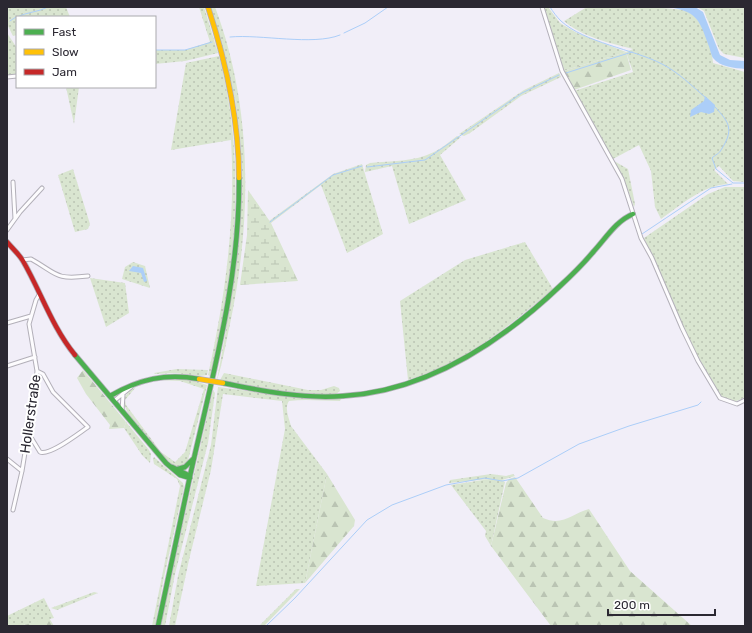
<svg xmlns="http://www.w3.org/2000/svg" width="752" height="633" font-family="Rubik,sans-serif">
<defs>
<pattern id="grass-dots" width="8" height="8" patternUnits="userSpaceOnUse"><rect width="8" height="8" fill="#d9e5d0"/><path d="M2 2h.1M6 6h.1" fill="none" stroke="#bac4b3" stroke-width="1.8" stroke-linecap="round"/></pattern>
<pattern id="forest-firs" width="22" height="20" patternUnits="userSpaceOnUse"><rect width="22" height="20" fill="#d9e5d0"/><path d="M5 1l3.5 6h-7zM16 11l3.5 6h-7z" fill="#bac4b3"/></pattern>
<pattern id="wetland-marsh" width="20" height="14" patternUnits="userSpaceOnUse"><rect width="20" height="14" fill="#d9e5d0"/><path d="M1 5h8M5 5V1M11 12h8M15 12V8" fill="none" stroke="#bac4b3"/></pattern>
</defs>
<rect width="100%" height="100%" fill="#f1eef8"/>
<path fill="url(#grass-dots)" d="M7,7H66L70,17H17V35L13,36L7,24Z
M199,7H204L218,53L185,61L155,64V50H185L210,42Z
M210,7H215C253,107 252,220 230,324C226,342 223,362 217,380L226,330L242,175L240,137L235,99Z
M543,7H548L560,23L577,33L626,52L633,49C609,43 583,37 564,21C572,17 580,10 588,7C599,4 681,7 689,12C702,18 713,50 713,63L745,72V182L733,181L719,166L714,170L728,184C703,185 681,205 661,219L655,207L651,171L639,145L613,159L574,91L633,72L626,52L563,71Z
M697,7H745V58L724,54L719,49L704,11Z
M7,33L17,48V75H7Z
M219,56C247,163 236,270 210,376L208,375C225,298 236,220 231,140L171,150L186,63Z
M559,73L561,77L521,96L470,133L464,136L459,134L524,90Z
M66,87H79L74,124Z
M457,136L461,137L440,155L466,200L409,224L392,166L365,172L366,165L370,163C391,161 414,162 434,152C442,148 449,142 457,136Z
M614,161L628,169L635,204L634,207L624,180Z
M362,164L383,234L347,253L321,185L271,223L269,221L333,174Z
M73,169L90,224L88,229L75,232L58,175Z
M725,187H745V397C740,400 733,403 728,401C706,391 657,266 644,238L708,194Z
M525,242L553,289C510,325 463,365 408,380L400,301L465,260Z
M133,262L145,266L150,288L122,279L125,267Z
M90,278L125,283L129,313L106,327Z
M177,369L208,370L207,375L200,376L175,373L155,374L154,373Z
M224,373L308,390H321L334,386L339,388L340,391L336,394C297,395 260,389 222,381L220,380Z
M157,378H185L207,385L188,460L185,466L177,468L167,462L129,415L125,407L124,398L130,390L136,387L125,400L126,405L161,452L175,462L185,452L204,389L180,381L158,380Z
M218,387L294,397L341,399L340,401C323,401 306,399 289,401C284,408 289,418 291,426L327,474L305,583L256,586L285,429L282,401L223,394L211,470L189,560L175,626H169L178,576L211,445Z
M213,390L215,393L208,443L175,574L165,626H160Z
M126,422L149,450L151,454L150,463L142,455L124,428Z
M154,457L183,483L184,487L164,577L155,626H152L180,486L177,479L154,464L153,459Z
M491,474L506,476L513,474L515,476L502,480L505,482L491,546L485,536L486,531L451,485L489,479L449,483L450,480Z
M296,589H300L264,626H259Z
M94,592L98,593L57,610L51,608Z
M44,598L54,618L19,626H7V616Z"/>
<path fill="url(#forest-firs)" d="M626,52L631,70L574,90L563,71Z
M83,370L126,422L124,428L109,429L110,425L86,394L77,378Z
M327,474L355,520L354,526L305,583Z
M515,477L543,518C563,527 572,513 589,509L630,571L692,626H551L491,546L506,483L509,479Z
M49,618L54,626H20Z"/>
<path fill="url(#wetland-marsh)" d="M248,190L271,223L298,281L240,285L247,235Z"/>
<path fill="#accef8" d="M669,7H695L703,12L720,55L730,60L745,61V69C735,68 720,67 713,58C711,55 710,48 708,44C699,18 696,12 669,7Z
M705,96L715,105L714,112L709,114L701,112L690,117L691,110L704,101Z
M133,266L143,268L147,281L144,282L141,273L129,271Z"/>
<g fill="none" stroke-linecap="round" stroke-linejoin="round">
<path stroke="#accef8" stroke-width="1" d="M550,7C553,12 557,17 561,21C585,43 633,49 662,64C678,72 692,86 706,98
M17,17C27,12 39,12 48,7
M10,21L16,17
M344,33L365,23L388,7
M230,37C261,34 313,46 340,35
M155,50H185L212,42
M566,73L632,52
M715,107C730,123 734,130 721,150C720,153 715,155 712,158L716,169L733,183H745
M367,167L425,160L522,93L559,75
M270,222L333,175L362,166
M642,234L711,188L732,184
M266,626L295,598L367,520L392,505L446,485L485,478L502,481L518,478L579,444L629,426L698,405L701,402"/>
<g stroke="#b3b0b9" stroke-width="5">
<path id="street" d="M542,7L562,71L622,179L641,238L652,258L682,328L698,361L720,398L737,404L745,400
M7,77L17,76
M13,182L15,219
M7,230L20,212L42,188
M22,260L31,259C58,274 54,280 88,276
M7,323L31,316
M7,366L35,357
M114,401L131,387
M122,411L123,395
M27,436L32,439L40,452C50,456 79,433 88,427L53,392L43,374L37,371
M7,459L22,471
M13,510L22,471L35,391L37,371L29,324L36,300L39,295"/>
</g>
<g stroke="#b3b0b9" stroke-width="6">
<path id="fast" d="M75,355L166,463L180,475L190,478
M223,383C262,391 303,399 343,396C427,391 501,342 560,286C572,275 584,263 594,251C606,238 616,221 633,214
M110,396C139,379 166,373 199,379
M172,467L190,476
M178,469L185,467L194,458
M190,476C212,377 240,280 239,178
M158,626L190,476"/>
</g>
<g stroke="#b3b0b9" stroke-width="6">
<path id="slow" d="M208,7C226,62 239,119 239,178"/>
</g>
<g stroke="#b3b0b9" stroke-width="6">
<path id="jam" d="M7,242C12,248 19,254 23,261C41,292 52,327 75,355"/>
</g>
<use href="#street" stroke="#fdfcfe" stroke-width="3"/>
<use href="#fast" stroke="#4caf50" stroke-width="4.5"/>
<use href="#slow" stroke="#ffc107" stroke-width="4.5"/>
<use href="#jam" stroke="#c62828" stroke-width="4.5"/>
<g stroke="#b3b0b9" stroke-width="6" stroke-linecap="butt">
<path id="slow-bridge" d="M199,379L223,383"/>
</g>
<use href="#slow-bridge" stroke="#ffc107" stroke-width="4.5"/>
</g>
<g text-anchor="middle" stroke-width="4" stroke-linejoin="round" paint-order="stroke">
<g font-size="14" fill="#2b2832" stroke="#fff">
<text transform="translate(30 414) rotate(-82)" y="5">Hollerstraße</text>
</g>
</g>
<rect width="752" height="633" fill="none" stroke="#2b2832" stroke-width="16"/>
<rect x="16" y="16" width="140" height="72" fill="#ffffff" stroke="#aaa9ad"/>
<rect x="24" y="29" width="20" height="6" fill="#4caf50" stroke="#aaa9ad"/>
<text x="52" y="36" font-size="12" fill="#2b2832">Fast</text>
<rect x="24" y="49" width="20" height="6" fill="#ffc107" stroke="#aaa9ad"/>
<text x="52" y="56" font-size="12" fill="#2b2832">Slow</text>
<rect x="24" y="69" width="20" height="6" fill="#c62828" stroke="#aaa9ad"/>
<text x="52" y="76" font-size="12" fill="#2b2832">Jam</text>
<path d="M608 609v6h107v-6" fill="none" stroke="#2b2832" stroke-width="2"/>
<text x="614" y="609" font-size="12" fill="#2b2832" stroke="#ffffff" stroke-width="3" paint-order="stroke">200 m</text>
</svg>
